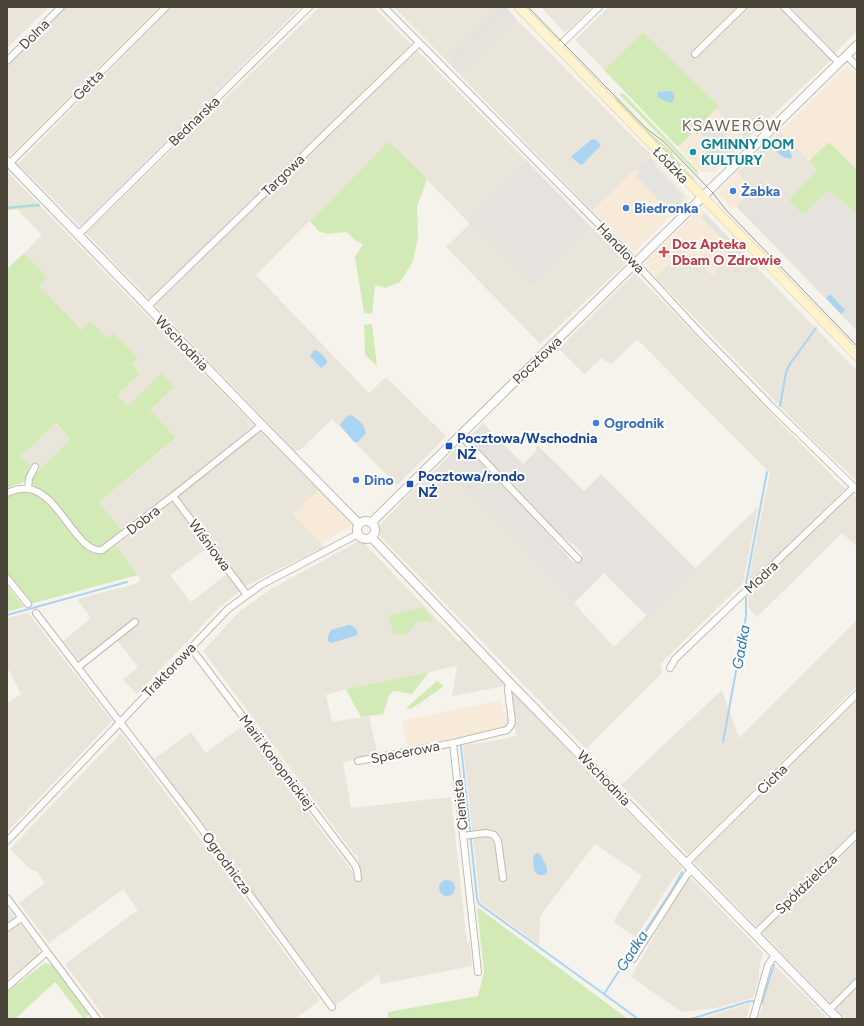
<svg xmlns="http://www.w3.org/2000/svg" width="864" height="1026" font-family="Figtree,sans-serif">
<rect width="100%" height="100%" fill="#f6f3ec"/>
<path fill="#eae5da" d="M7,7H49L7,48Z
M64,7H159L11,155L9,156L7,153V63Z
M172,7H301L81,227L18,164Z
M320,7H374L526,160L466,220L389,141L256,275L369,393L386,377L446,436L427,456L397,485L332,419L300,450H294L86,233Z
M394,7H500L446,60Z
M541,7H592L565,33Z
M609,7H781L832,59L746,140L716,109L719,106L643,32L604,70L575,40Z
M791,7H857V31L835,53Z
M517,20L651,155L592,211L460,75Z
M780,131L833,185L789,200L786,203L764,179L753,189L737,172Z
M7,171L25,190L38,203L7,206Z
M41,207L256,427L123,532L99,502L176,439L150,410L161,373L128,406L117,395L139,373L132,365L138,358L114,333L107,338L82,330L38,286L47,277L24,253L42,235L17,209Z
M470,224L532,286L592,228L627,262L540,344L446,247Z
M677,248H679L692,262L698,260L713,276L717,268L710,264L724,252L731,258L737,259L745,255L857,371V481L813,440L655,277L673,260L671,257V253Z
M635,273L845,489L747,585L770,473L637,339L611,365L602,358L584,374L559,349Z
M55,423L70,440L40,469L30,466L21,456Z
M258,429L319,490L293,514L324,547L244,587L178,497L179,493Z
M441,464L574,603L614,647L758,507L743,583L660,664L662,673L586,749L380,536L379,526L414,489Z
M852,493L857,499V546L842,533L757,617L749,608L748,595Z
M170,501H176L208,548L170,575L191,602L228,573L241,590L219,608L137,694L123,680L138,667L117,640L138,623L135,620L80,662L63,641L91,618L77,599L135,584L141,580L116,545Z
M361,540L458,641L463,640L505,686L452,696L457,666L346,689L326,695L332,722L369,716L378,755L343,762L351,808L451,797L467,943L470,942L472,966L381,984L379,974L336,1005L154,759L191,732L206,753L242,726L355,875V879H362L357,854H354L203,651L240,611L271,589Z
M28,613L112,721L7,832V703L21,694L7,667V618Z
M857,620V686L688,855L621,785L722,690L739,738Z
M511,691L682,868L671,882L636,937L613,922L642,876L595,844L540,916L539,945L480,902L463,745L488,742L516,736Z
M857,699V1019H846L693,861Z
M121,733L320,1000L295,1019H106L65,964L138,910L123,889L49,943L19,903L45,883L36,871L31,870L10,849Z
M688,875L763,953L759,968V979L753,998L716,1008L682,1012L631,977L671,906L670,904Z
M7,907L39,949V956L7,981Z
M775,966L826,1016L825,1019H758Z
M751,1003L746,1019H700Z"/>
<path fill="#f7ead8" d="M847,65L857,75V170L829,142L809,161L780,131Z
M716,109L746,140L714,172H701L678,147Z
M651,155L689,198L688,199L634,252L592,211Z
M737,172L753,189L733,209L717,193Z
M699,210L704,211L745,255L741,261L731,258L723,252L710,264L717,268L713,276L698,260L692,262L679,248H677L671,253V257L673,260L655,277L644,263Z
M319,490L352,525L321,544L293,514Z
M501,700L503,713L508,712L509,723L505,727L408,748L402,721Z"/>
<path fill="#e6e2dd" d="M500,7H506L517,20L460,75L446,60Z
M526,160L592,228L532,286L466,220Z
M763,179L786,203L789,200L803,215L828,190L840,199L857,216V331L736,206Z
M483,423L523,464L535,453L537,445L584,491L601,474L695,568L647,616L604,573L574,603L441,464L458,446L466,447L502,483L574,563L583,555L575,546L558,533L470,442L471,435Z"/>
<path fill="#d2eab5" d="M643,32L719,106L678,147L604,70Z
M621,93L624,94L698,171V175L619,94Z
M616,98L647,130L673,153L672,155L681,164L680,165L694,178L692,180L614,99Z
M389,141L427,179L417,207L418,238L413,261L400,282L385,288L375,285L372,314L364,313L355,257L363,244L356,241L347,232L328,234L318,231L310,221Z
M829,142L857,170V216L840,199L836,198L828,190L803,215L789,200L818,170L809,161Z
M38,203L41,207L7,210V206Z
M24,253L47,277L39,286L82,330L90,321L107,338L114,333L138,358L132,365L140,373L117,395L128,406L161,373L174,387L150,410L176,438L99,502L123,532C111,541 102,552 87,542L48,495L31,484V480L33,476L70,440L56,423L21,456L30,466L24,482L7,488V269Z
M372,324L377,366L365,355L364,325Z
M24,491C27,491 32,492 35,494C56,505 78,553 99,553C106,553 110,549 116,545L138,575L30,604L7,575V495Z
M7,586L24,607L7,612Z
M423,607L433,621H417L408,634L394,635L388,616Z
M429,672L412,694L393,691L389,696L383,714L361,717L346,689Z
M437,681L444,686L411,709L406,708Z
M477,907L628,1019H388V1012L478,996L484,972Z
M45,963L52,965L90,1014L84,1019L55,982L15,1019H7V992Z"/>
<path fill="#e5e3e0" d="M708,117L735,145L715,165L704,154L712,145L696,129Z
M650,157L657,164L655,166L684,196L680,199L683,203L675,211L665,201L662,204L635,175L639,173L636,169Z
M705,213L743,253L737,258L732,253L729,255L727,252L731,248L701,217Z
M843,280L851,287H857V320L831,293Z"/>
<path fill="#a9d4f2" d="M670,91L672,92C674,94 675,95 674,98C673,107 662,99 657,97L658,92Z
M592,139L596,140L601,145L583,164L581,165L571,157L573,155Z
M781,145L789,150L792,156L791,159C785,158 779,156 776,150Z
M830,294L845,310L841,314L826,298Z
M314,350C320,351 324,356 327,361V363L321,368L310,356Z
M351,415C359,420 364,424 366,433L358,442H354L340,425L346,417Z
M349,625L353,626L357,630V635L332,643L328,641V636L331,630Z
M536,853L540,854L547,867V873L544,875H538L534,870L533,857Z
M439 888a8 8 0 1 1 16 0a8 8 0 1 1-16 0Z"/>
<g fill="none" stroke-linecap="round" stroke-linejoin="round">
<path stroke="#a9d4f2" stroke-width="2" d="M7,208L39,205
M780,406L786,372L790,364L816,328
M746,583L767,472
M7,615L127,582
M723,742L746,616V598
M461,746L477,898L479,904L604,994
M638,1019L604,994L672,890L682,872
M691,1019L750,1001L762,1003L774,965"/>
<g stroke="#c2bbae" stroke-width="8">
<path id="minor" d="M384,7L621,247L702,335L771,406L857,490
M784,7L839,63
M558,47L599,7
M695,54L743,7
M846,55L857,66
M7,61L61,7
M9,164L166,7
M78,235L309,7
M147,307L419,43
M460,435L578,559
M28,489L29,478L35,467
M7,493C14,490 21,488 28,489C59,492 77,554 102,550L173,496L262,425
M173,496L247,595
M7,578L28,604
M36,613L195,820L332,1007
M191,648L355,865L357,870L358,878
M78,667L135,622
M670,668L675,659L854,487
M453,743L478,972
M358,761L453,743L507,730L511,725L512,722L508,690L509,682
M463,836L486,833L494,835L498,841L503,878
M7,841L228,609L247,595L261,585L358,534
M686,863L857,694
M7,898L97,1019
M7,928L21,918
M755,934L857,834
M633,959L686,876L692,869
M7,987L47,952
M829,1010L857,982
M753,1019L768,965L775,955"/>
</g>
<g stroke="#c2bbae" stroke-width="10">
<path id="tertiary" d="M7,161L262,425L359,524
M357 530a9 9 0 1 1 18 0a9 9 0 1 1-18 0Z
M371,523L857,45
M371,537L509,682L838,1019"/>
</g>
<g stroke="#d6c79b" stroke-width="10">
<path id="secondary" d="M519,7L857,356"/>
</g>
<use href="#minor" stroke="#fff" stroke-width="6"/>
<use href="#tertiary" stroke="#fff" stroke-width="8"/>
<use href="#secondary" stroke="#fff3cd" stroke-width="9"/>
<path stroke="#9a9a9a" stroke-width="1" d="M528,7L647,129L663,141L713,193L726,210L857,346"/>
</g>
<circle fill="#0f9aa8" stroke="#fff" stroke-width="1.5" cx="693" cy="152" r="4"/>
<g fill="#3f7fe0" stroke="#fff" stroke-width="1.5">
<circle cx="733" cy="191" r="4"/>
<circle cx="626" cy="208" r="4"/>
<circle cx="596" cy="423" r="4"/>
<circle cx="356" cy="480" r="4"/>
</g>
<path fill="#e0444e" stroke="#fff" stroke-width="1.5" d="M662 246h4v4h4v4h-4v4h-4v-4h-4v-4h4z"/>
<g fill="#1a4fb4" stroke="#fff" stroke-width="1.5">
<rect x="445" y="442" width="8" height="8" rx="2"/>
<rect x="406" y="480" width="8" height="8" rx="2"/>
</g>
<g text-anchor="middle" stroke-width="4" stroke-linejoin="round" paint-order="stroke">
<g font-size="14" fill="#4b4439" stroke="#fff">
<text transform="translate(34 34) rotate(-45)" y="5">Dolna</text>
<text transform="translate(88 85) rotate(-45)" y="5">Getta</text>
<text transform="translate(194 121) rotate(-44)" y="5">Bednarska</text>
<text transform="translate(671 165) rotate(46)" y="5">Łódzka</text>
<text transform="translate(283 175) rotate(-44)" y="5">Targowa</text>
<text transform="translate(621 248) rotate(47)" y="5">Handlowa</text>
<text transform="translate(182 343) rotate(46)" y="5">Wschodnia</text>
<text transform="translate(537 360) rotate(-44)" y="5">Pocztowa</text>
<text transform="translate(143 520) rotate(-38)" y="5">Dobra</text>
<text transform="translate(210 545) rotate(53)" y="5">Wiśniowa</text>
<text transform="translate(761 577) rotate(-44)" y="5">Modra</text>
<text transform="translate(169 670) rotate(-46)" y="5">Traktorowa</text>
<text transform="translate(405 752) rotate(-11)" y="5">Spacerowa</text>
<text transform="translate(277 762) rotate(53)" y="5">Marii Konopnickiej</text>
<text transform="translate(604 778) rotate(46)" y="5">Wschodnia</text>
<text transform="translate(772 779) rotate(-45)" y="5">Cicha</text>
<text transform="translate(460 805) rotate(-96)" y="5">Cienista</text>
<text transform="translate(227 863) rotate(54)" y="5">Ogrodnicza</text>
<text transform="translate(806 884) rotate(-44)" y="5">Spółdzielcza</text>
</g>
<g font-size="14" font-weight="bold" fill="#0d838f" stroke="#fff" text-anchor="start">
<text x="701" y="149">GMINNY DOM<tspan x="701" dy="16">KULTURY</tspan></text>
</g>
<g font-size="14" font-weight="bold" fill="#366cbe" stroke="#fff" text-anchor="start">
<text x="741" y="196">Żabka</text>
<text x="634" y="213">Biedronka</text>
<text x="604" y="428">Ogrodnik</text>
<text x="364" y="485">Dino</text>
</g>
<g font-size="14" font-weight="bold" fill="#be3a42" stroke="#fff" text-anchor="start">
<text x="672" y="249">Doz Apteka<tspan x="672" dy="16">Dbam O Zdrowie</tspan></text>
</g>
<g font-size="14" font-weight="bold" fill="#164399" stroke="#fff" text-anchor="start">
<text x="457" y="443">Pocztowa/Wschodnia<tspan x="457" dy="16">NŻ</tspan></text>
<text x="418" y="481">Pocztowa/rondo<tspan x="418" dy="16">NŻ</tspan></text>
</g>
<g font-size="15" font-style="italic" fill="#2e7ab2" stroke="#fff">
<text transform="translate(741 647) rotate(-80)" y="5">Gadka</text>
<text transform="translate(632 951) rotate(-57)" y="5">Gadka</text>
</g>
<g font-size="16" letter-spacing="1" fill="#6e6250" stroke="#fff">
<text x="732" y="131">KSAWERÓW</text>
</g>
</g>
<rect width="864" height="1026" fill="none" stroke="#4b4439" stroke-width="16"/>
</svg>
